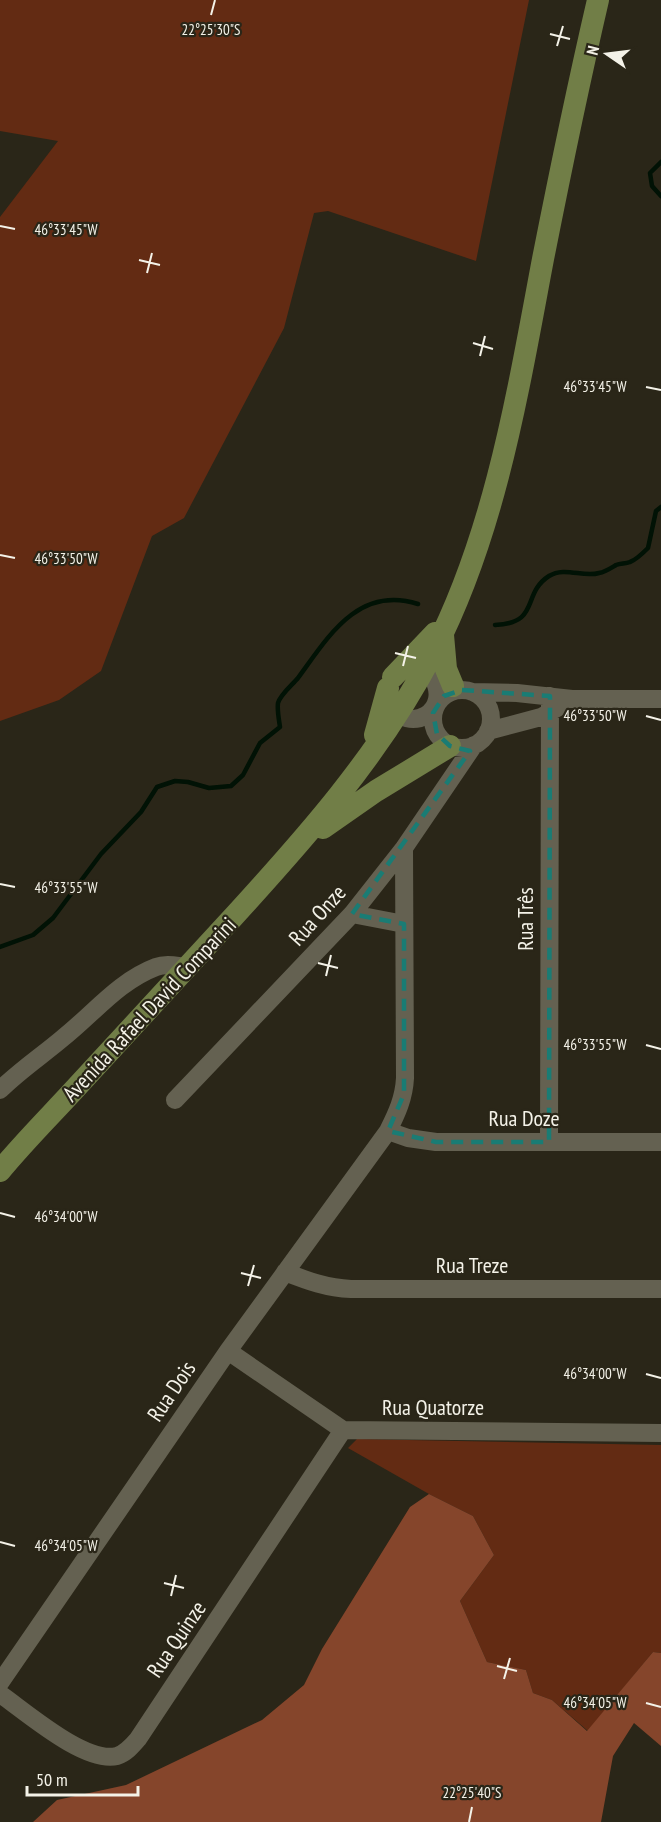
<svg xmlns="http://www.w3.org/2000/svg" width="661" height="1822" font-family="'PT Sans Narrow',sans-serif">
<rect width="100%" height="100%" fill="#2a2618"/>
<path fill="#632b13" d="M0,0H529L476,261L328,211L314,213L284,328L184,518L152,536L101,671L59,700L0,721V217L58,141L0,131Z
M357,1439L661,1445V1653L653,1652L588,1731L552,1700L533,1693L526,1670L487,1662L460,1601L494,1555L473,1516L429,1494L348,1448Z"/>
<path fill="#85452b" d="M429,1494L473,1516L494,1555L460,1601L487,1662L526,1670L533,1693L552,1700L587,1731L653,1652L661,1653V1746L634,1723L613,1756L601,1822H33L57,1800L126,1785L262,1720L304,1685L322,1649L410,1507Z"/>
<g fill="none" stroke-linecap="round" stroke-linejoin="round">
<path stroke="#011205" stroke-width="4.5" d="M661,162L650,173L652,186L661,196
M495,625C541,623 521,594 549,576C565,566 583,578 599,573C605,572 611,568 616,565C621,563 625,564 630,562C636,560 643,553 648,548L656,511L661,507
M0,947L33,935L53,918L101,854L141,812L157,787L175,781L188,782L209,788L231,786L243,775L260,743L280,727C279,720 277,710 278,703C280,695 292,685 298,678C328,637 358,585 418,604"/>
<path stroke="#646151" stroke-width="18" d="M410,668L423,670L432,677L461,690
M433 719a29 29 0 1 1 58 0a29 29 0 1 1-58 0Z
M472,692L517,693L572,699H661
M389,704C409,737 453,710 432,677
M488,731L541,717L559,707
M352,914L404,924
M0,1090C20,1070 43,1055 64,1037C94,1013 119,981 156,967C166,963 177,966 188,967
M175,1100L352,914L404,848L474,745
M388,1131L408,1138L436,1142H661
M549,1142L550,696
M285,1272C308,1281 327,1288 351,1289H661
M228,1351L343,1430L661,1433
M0,1683L228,1351L388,1131C397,1113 404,1098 405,1078L404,848
M0,1694C26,1712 85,1764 117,1756C126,1753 132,1746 138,1739L343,1430"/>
<path stroke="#717e47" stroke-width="22" d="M443,635L446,669L453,686
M393,677L435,633
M375,735L388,688
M323,828L376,791L450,746
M0,1171C23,1143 49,1117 73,1091C124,1036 175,981 225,926C303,841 381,754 434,651C496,530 518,391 543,259C560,173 578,86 598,0"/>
</g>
<path fill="none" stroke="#1a7c74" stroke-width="4.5" stroke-dasharray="12 8" stroke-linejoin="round" d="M462,690L550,696L549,1142H436L388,1131L404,1094V924L352,914L470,751L450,746L437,734L433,713L444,696Z"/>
<path fill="none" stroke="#f4f2e8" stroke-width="2" d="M211,15L215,0M550,34L570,39M557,46L563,26M0,226L15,229M139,260L160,265M147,273L152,253M473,343L493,349M480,356L485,336M646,387L661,390M0,555L15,558M395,653L416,658M403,666L408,646M646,716L661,720M0,884L15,887M318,963L338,968M326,976L331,955M646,1045L661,1049M0,1213L15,1217M241,1273L261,1278M248,1286L254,1265M646,1374L661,1378M0,1542L15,1546M164,1583L184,1588M171,1596L176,1575M497,1666L517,1671M504,1679L510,1658M646,1703L661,1707M469,1822L472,1807"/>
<g text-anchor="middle" stroke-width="4.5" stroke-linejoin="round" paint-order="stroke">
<g font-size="22" fill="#f4f2e8" stroke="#2a2618">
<text transform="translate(317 915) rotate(-48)" y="8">Rua Onze</text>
<text transform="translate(525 919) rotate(-90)" y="8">Rua Três</text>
<text transform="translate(149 1009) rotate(-47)" y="8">Avenida Rafael David Comparini</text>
<text x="524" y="1126">Rua Doze</text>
<text x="472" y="1273">Rua Treze</text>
<text transform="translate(171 1391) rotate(-56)" y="8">Rua Dois</text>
<text x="433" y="1415">Rua Quatorze</text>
<text transform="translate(176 1639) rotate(-56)" y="8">Rua Quinze</text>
</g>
</g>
<g font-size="15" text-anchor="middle" fill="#f4f2e8" stroke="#2a2618" stroke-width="4.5" stroke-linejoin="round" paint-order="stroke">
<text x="211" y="35">22°25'30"S</text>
<text x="66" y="235">46°33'45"W</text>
<text x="595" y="392">46°33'45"W</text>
<text x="66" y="564">46°33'50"W</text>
<text x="595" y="721">46°33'50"W</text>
<text x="66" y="893">46°33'55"W</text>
<text x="595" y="1050">46°33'55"W</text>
<text x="66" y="1222">46°34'00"W</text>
<text x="595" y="1379">46°34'00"W</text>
<text x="66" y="1551">46°34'05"W</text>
<text x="595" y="1708">46°34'05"W</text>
<text x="472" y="1798">22°25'40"S</text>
</g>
<g transform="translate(607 54) rotate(284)" stroke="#2a2618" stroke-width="4.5" paint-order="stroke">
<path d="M0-4.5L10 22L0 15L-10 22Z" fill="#f4f2e8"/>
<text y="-9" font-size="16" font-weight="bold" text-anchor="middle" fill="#f4f2e8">N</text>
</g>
<path d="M27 1786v9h111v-9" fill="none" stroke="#f4f2e8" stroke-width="3"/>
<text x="36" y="1786" font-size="18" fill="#f4f2e8" stroke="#2a2618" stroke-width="4.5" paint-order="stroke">50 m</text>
</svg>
